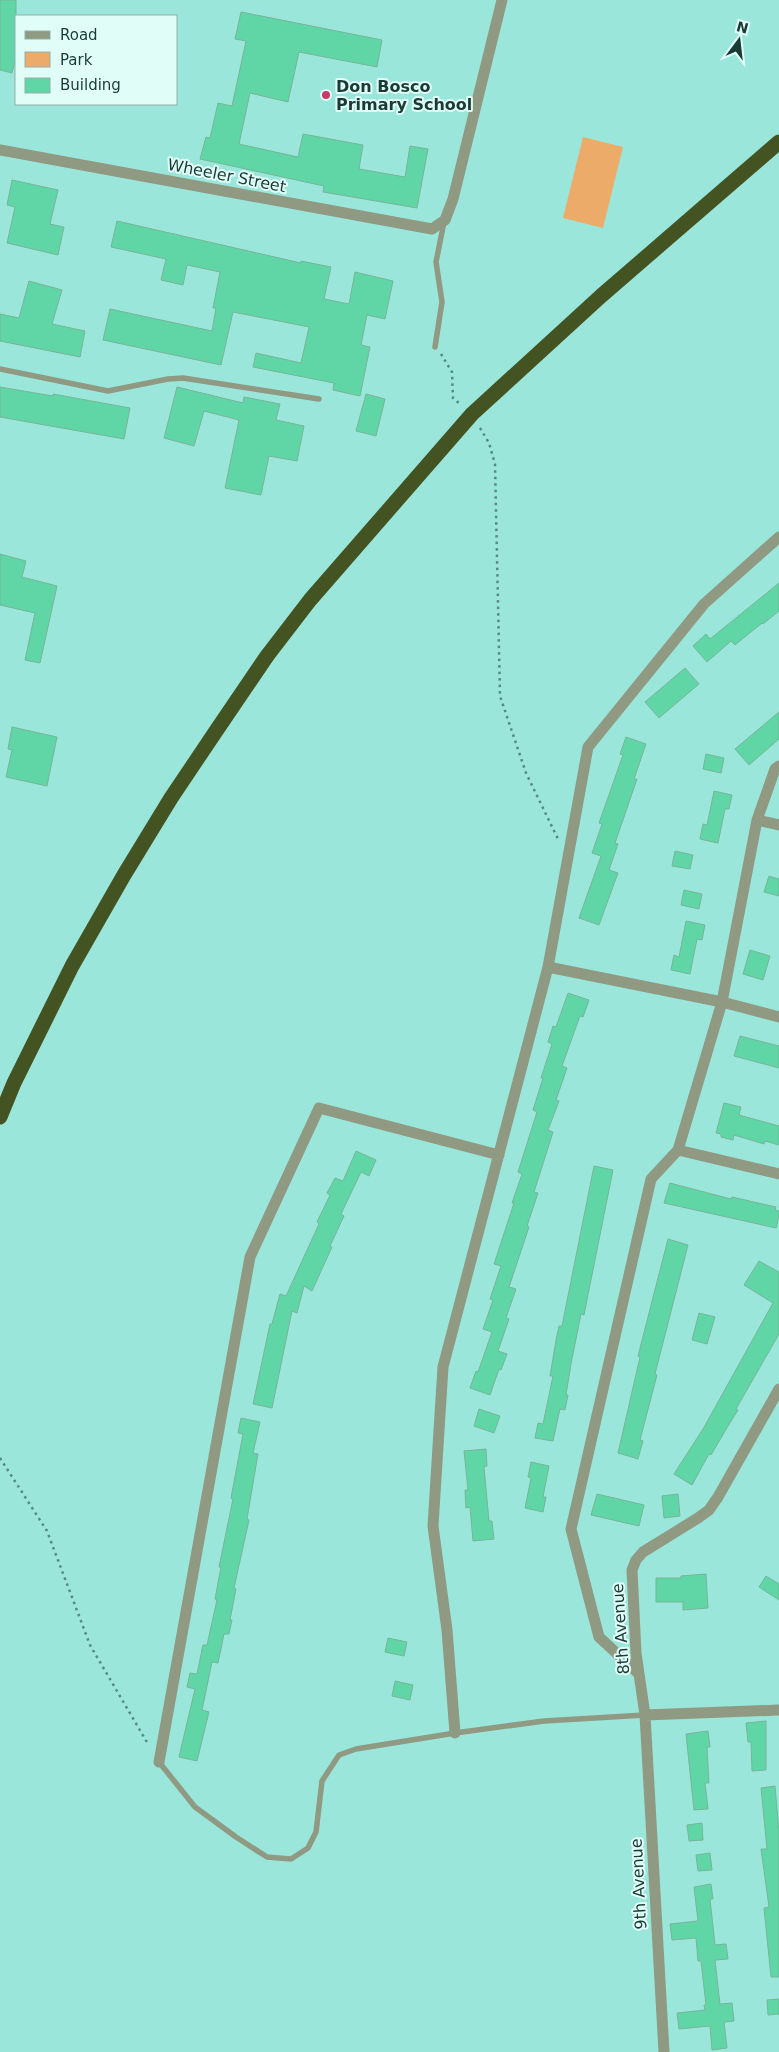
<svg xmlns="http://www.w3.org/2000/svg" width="779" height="2052" font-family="'DejaVu Sans',sans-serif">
<rect width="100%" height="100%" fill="#9be6db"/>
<path fill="#edab6a" d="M583,137L623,147L603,228L563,218Z"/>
<path fill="#60d6a6" stroke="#77b599" d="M0,0H16V58L12,73L0,70Z
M241,12L382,40L377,67L299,52L288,102L250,93L239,144L298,157L303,134L363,145L359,169L405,177L410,146L428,149L417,208L323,192L324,186L200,159L206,137L210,138L218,103L232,106L246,41L235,39Z
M12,180L58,190L50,224L64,227L58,255L7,243L15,207L7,205Z
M117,221L301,263V261L331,267L324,299L349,304L355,272L393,281L385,319L367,315L361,345L370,347L360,396L333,390L334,383L253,367L256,353L301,363L309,327L233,312L221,365L103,340L110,309L212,331L216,308H213L220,272L187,265L183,285L161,280L166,259L111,247Z
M29,281L62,290L52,324L85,331L80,357L0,341V314L19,318Z
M0,387L53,396V394L130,408L124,439L0,417Z
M177,387L243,403L244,397L280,404L276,420L304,426L297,461L269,456L261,495L225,488L239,420L204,411L194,446L164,438Z
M366,394L385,399L376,436L356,431Z
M0,554L26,561L22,577L57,586L40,663L25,660L35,613L0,605Z
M779,583V611L763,624L762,623L735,645L731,641L707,662L693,646L706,634L710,639Z
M685,668L699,684L659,718L645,702Z
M779,712V739L749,765L735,749Z
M12,727L57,737L47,786L6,777L12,750L8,749Z
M626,737L646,744L634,779H637L615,843L618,844L609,870L618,873L599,925L579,918L601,856L592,853L602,824L599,823L623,755L620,754Z
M706,754L724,758L721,773L703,769Z
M714,791L732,795L729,809H725L718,843L700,839L703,824L707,825Z
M675,851L693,855L690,869L672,866Z
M769,876L779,879V896L764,892Z
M684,890L702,894L699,909L681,905Z
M686,921L705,925L702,940L697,939L690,974L671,970L674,955L679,957Z
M750,950L770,956L763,980L743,974Z
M568,993L589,1000L583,1017L580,1016L562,1066L567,1068L556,1100L559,1101L548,1130L553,1132L534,1192L538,1193L527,1226L529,1227L509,1287L516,1289L506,1318L509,1319L498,1351L507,1354L501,1370L499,1369L490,1395L470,1388L476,1371L478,1372L492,1332L483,1329L493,1300L490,1299L501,1266L494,1264L514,1203H512L522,1174L518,1172L537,1112L533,1110L543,1078H541L552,1044L548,1042L553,1026L556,1027Z
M740,1036L779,1046V1068L734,1056Z
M724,1103L741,1107L739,1115L779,1126V1145L765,1141L764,1144L734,1135L733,1140L721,1137V1134L716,1133Z
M356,1151L376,1160L369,1176L361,1172L341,1214L344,1216L330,1246L332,1247L312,1291L304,1286L297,1313L292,1311L272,1408L253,1404L270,1324H272L280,1294L286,1296L319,1224L317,1222L330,1195L327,1193L335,1178L343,1181Z
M594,1166L613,1170L584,1315L581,1314L571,1364L566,1395H568L565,1410L560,1409L553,1441L535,1438L538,1423L543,1424L553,1376H550L556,1340L559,1326H562Z
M670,1183L731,1199L732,1197L776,1207L775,1210L779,1211V1216L776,1228L664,1203Z
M668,1239L688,1245L655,1374L657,1375L640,1440L643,1441L638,1459L618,1453L640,1357L638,1356Z
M759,1261L779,1272V1334L736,1409L738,1410L728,1426L711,1455L709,1454L692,1485L674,1474L703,1429L773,1303L744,1285Z
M699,1313L715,1317L707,1344L692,1340Z
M479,1409L500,1416L494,1433L474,1426Z
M241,1418L260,1422L253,1453L258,1454L247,1519L249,1520L234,1588L236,1589L230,1620H232L229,1634H224L218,1663L212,1662L202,1710L209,1712L197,1761L179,1757L195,1689L187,1687L190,1673L197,1674L203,1645H207L217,1600L215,1599L221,1567H219L233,1499L231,1498L243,1434L238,1433Z
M486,1449L487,1466L484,1467L489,1521H492L494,1539L473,1541L470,1507L466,1508L465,1490H468L464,1451Z
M531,1462L549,1466L543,1497H546L543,1512L525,1508L531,1478L528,1477Z
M597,1494L644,1505L639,1526L591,1515Z
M678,1494L680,1516L664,1518L662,1496Z
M706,1574L708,1608L683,1610V1602H656V1578H681V1576Z
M766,1576L779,1584V1600L759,1587Z
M388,1638L407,1642L404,1656L385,1652Z
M395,1681L413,1685L410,1700L392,1696Z
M766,1721V1770L752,1771L751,1742H748L746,1723Z
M708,1731L710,1747H707L709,1783H705L708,1809L694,1810L686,1734Z
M775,1786L779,1832V1977H771L764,1908L769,1907L761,1849H767L761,1788Z
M702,1823L703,1840L689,1841L687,1825Z
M710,1853L712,1870L698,1871L696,1855Z
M711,1884L713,1899H710L715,1945L726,1944L728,1959L715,1960L720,2004L732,2003L734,2021L724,2022L727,2048L712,2050L710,2026L679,2029L677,2013L705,2010L704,2005H706L701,1961H698L696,1938L672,1940L670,1924L698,1921L694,1887Z
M779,1999V2014L768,2015L767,2000Z"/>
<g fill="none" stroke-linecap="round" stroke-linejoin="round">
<path stroke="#558981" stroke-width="2.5" stroke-dasharray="2.5 4" stroke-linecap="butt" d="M441,354L452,372L453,398L460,404
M480,428L489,443L495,464L500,696L526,773L558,839
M0,1458L47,1531L90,1645L148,1744"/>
<path stroke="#909982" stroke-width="5.5" d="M435,347L442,302L436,262L444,222
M0,369L108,391L168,379L183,378L319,399
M159,1762L195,1807L236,1837L267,1857L291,1859L308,1848L316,1832L322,1781L339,1755L356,1749L455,1733L544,1721L645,1715"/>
<path stroke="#909982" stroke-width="11" d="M0,150L432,229L445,220L453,199L502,0
M757,820L779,825
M548,967L722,1002L779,1017
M678,1150L779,1174
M639,1674L599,1637L571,1529L651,1179L678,1150L722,1002L757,820L775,769L779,766
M645,1715L779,1710
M455,1733L447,1630L433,1526L443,1367L548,967L588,747L704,604L779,537
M159,1762L250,1257L319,1108L499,1155
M664,2052L645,1715L636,1653L632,1570L636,1560L643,1552L698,1518L709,1510L718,1497L779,1389"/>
<path stroke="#435321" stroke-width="15" d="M0,1117L14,1083L72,966L124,875L171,798L214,734L267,656L310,600L472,414L601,296L779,142"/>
</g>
<circle fill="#c63969" stroke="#e1fdf8" stroke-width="2" cx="326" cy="95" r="5"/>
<g text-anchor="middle" stroke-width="4" stroke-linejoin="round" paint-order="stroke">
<g font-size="16" font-weight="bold" fill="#1a3a35" stroke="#e1fdf8" text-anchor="start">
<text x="336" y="92">Don Bosco<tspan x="336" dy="18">Primary School</tspan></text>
</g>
<g font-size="16" fill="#1a3a35" stroke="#e1fdf8">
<text transform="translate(227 175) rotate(11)" y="6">Wheeler Street</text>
<text transform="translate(620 1629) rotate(-94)" y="6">8th Avenue</text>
<text transform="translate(638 1884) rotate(-93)" y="6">9th Avenue</text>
</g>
</g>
<rect x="15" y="15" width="162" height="90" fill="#e1fdf8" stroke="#91afaa"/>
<rect x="25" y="31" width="25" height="8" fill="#909982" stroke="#91afaa"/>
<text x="60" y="40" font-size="15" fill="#1a3a35">Road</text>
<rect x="25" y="52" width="25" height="15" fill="#edab6a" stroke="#91afaa"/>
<text x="60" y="65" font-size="15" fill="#1a3a35">Park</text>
<rect x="25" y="78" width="25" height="15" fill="#60d6a6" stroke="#91afaa"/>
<text x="60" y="90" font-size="15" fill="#1a3a35">Building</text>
<g transform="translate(739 40) rotate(15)" stroke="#e1fdf8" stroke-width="4" paint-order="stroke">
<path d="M0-4L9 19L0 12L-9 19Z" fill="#1a3a35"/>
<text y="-8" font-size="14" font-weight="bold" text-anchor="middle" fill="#1a3a35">N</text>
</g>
</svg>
